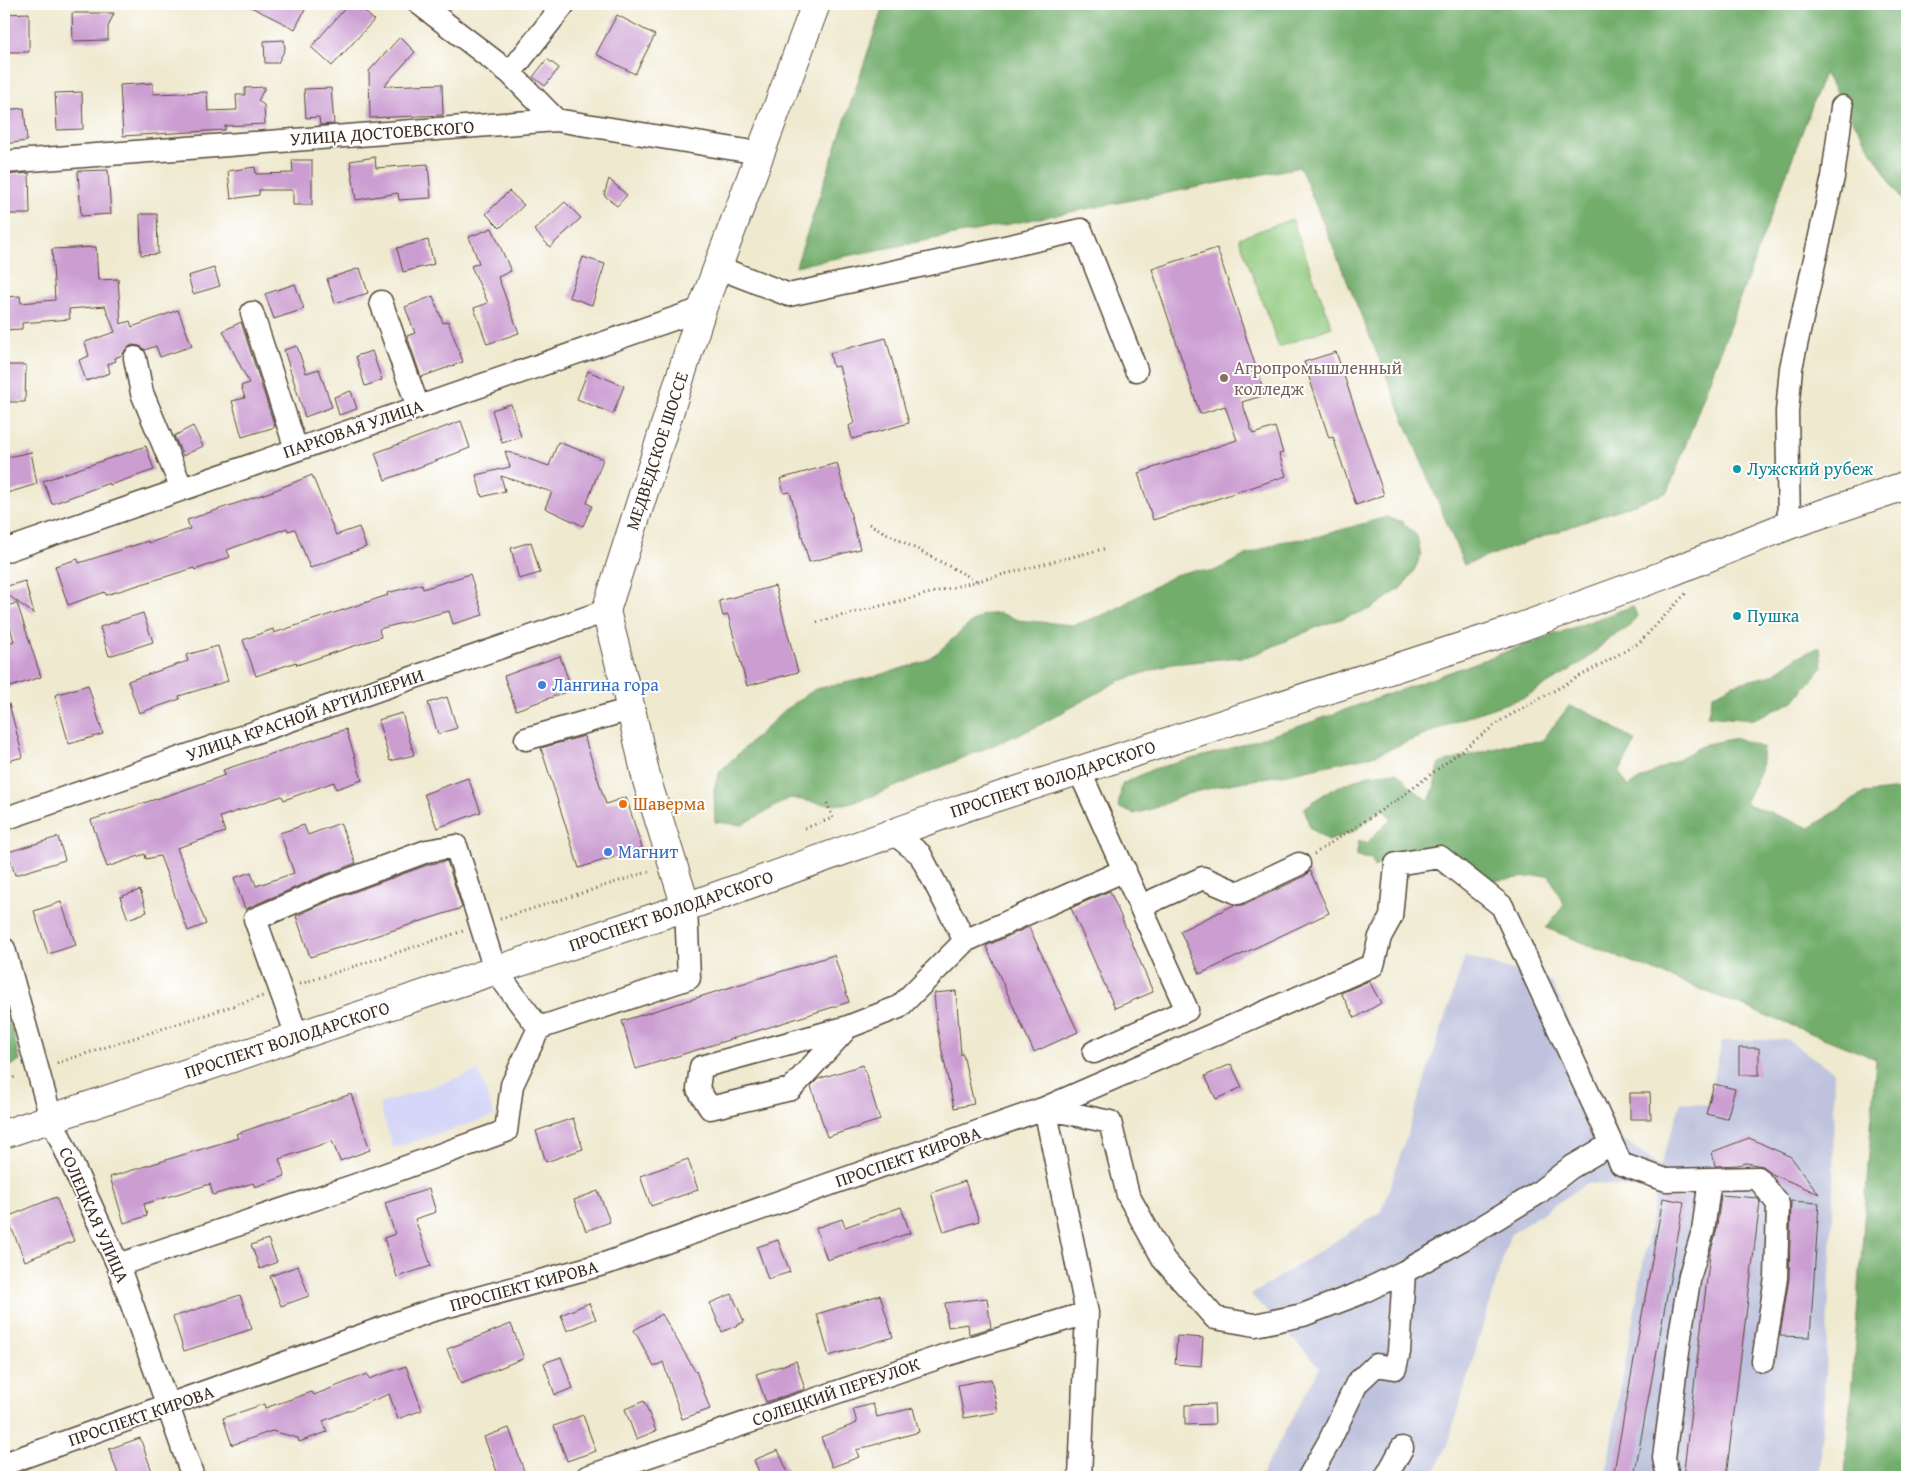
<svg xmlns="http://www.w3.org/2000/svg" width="1911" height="1481" font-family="'Gentium Book Plus',serif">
<rect width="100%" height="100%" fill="#fff"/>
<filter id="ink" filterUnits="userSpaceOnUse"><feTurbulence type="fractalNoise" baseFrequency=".02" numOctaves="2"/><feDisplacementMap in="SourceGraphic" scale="10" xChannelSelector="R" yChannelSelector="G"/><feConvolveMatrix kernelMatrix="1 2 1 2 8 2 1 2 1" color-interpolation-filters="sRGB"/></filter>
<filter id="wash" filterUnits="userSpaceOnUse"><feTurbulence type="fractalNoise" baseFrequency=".0096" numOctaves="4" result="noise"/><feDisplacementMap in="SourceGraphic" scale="20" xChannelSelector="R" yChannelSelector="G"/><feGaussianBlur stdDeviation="1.12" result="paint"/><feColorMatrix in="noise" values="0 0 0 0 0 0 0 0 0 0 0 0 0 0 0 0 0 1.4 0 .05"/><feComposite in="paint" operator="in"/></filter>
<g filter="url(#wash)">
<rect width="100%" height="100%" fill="#efe9cf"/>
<path fill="#d6d7f8" d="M479,1071L494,1116L393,1148L379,1104Z"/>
<path fill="#bec2dd" d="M1465,956L1552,982L1618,1135L1660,1167L1681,1102L1708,1105L1722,1041L1786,1039L1834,1072L1833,1214L1820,1477H1605L1656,1191L1587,1183L1510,1235L1448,1443L1433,1477H1260L1320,1367L1251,1295L1382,1211Z"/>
<path fill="#8ec97d" stroke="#647a4e" d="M1292,219L1332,327L1279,347L1239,238Z"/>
<path fill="#72ad6c" stroke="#566c45" d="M884,4H1907V209L1824,73L1668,492L1464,565L1300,167L796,266Z
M1386,517L1403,522L1417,536L1421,555L1413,573L1401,588L1371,609L1320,626L1251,656L1172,664L1119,681L1036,727L873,796L844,804H825L790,798L742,825L715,822L714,788L720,771L786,709L815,689L873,677L923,662L938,652L966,627L982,615L1000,613L1018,620L1074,625L1110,612L1175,575L1194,570L1212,572L1246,555L1280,542L1316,537Z
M1633,606L1637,616L1628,628L1609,638L1587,659L1561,676L1525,697L1472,715L1376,755L1287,774L1224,785L1187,794L1155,808L1134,814L1118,807L1122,784L1153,769L1219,752L1303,725Z
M1820,647L1822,668L1793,702L1751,720L1707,716L1713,695L1734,684L1772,675L1797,657Z
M1569,706L1587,711L1636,741L1619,772L1628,786L1706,744L1737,738L1763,748L1761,770L1745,803L1810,828L1864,793L1901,789L1907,771V1477H1845L1876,1059L1546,928L1564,905L1549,875L1489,881L1487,877L1468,862L1449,857L1396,856L1374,867L1372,859L1356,857L1359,840L1367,843L1391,818L1382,809L1355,831L1328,841L1310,828L1304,808L1330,790L1368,775L1397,772L1415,791L1429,801L1434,789L1438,764L1515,743L1542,741Z
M4,1018L11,1024L20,1061L4,1068Z"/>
<g id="blocks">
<path fill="#cb9dd1" d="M245,4H308L295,29Z
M349,4H356L374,20L332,66L311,47Z
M29,13V52H4V14Z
M72,13H114L108,27V40L73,41Z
M617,15L655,35L635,74L596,54Z
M400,37L415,52L384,86L442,84L443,115L370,118L369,71Z
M284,40L285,49L278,63H265L264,41Z
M547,59L559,68L545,86L533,77Z
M153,83V94L207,92L208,111L237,110L236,95H245V88L265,87L258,101L264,105L265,124L225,126V130L123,136L120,85Z
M331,88L334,124L320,125L319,117L306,118L304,89Z
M82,92L83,129L57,130L55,93Z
M24,108L27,141L4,144V110Z
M375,157L376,168L428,164L431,198L399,200L398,193L356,200L350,161Z
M292,160H312V205H293V190H259V195L231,199L228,171L255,167L256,174L293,173Z
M108,170L111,214L81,216L78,171Z
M29,173L30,214H4V175Z
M609,179L627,195L617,206L604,195Z
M509,191L524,205L500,228L486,214Z
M565,202L581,218L550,247L534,230Z
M140,214H157L158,254L141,255Z
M492,228L511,271L498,277L519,333L487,344L474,308L488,303L471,266L479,263L469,237Z
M428,240L434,264L403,272L397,248Z
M96,247L98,280L118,279L121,324L130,321L132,327L178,310L192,346L160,357L156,346L145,350L140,346L132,345L126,349L122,355L115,358L116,361L108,364L110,373L86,381L79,360L89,356L85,342L115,332L105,306L69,309L70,319L22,323V329L4,330V297L20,296L21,303L55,300L52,249Z
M1217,248L1265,395L1242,402L1253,434L1275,427L1283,453L1279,454L1286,476L1153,520L1138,473L1237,440L1225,406L1200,414L1152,269Z
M583,257L605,264L592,305L569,297Z
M214,268L220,286L193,294L188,276Z
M360,268L368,293L335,303L327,279Z
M295,284L304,309L274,319L265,294Z
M433,296L443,323L448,321L463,362L421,377L407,336L415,333L405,307Z
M241,322L275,427L242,437L232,401L245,398L241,386L249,383L223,331Z
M886,338L909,423L852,439L849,426L854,423L839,366L833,367L830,353Z
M297,346L306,373L319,369L332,407L305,417L284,350Z
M372,351L382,380L365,386L356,356Z
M1336,352L1384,495L1356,505L1333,437L1329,438L1304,362Z
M4,365H26L25,402H4Z
M588,371L624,386L613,414L577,399Z
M351,391L357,409L339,415L334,397Z
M511,404L521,437L502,443L492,410Z
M461,421L470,448L385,480L375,453Z
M193,426L203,446L183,456L174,436Z
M558,442L603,459L587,503L592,506L583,526L545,508L552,492L501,476L505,491L482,497L476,475L510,467L505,451L549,466Z
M146,446L154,470L110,485L109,483L52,504L43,481Z
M31,452L37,484L4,494V458Z
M837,463L860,549L809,562L790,492L784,493L780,479Z
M312,475L336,535L359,527L366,547L310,568L295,529L288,531L287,528L227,550L230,557L195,570L194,568L106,595L105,592L68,605L55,566L78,559L79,563L148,541L149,543L190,529L187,520L273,491Z
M531,542L540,573L519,579L511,548Z
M470,574L483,615L453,624L449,611L379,629L381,637L297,665L296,662L256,676L243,640L273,629L274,633L388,595L387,593L422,584L423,589Z
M25,581L34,614L4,592V587Z
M775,586L798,672L747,686L728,615L723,616L719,601Z
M17,603L41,677L4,689V645L14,641L4,607Z
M143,613L153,642L109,656L100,627Z
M218,646L228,681L179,696L180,699L139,713L128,681L188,661L186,655Z
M560,656L572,690L516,710L504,676Z
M88,685L103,734L69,744L55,695Z
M447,697L457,728L438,734L428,703Z
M9,704L23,757L4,762V705Z
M402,713L414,755L390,761L378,720Z
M346,729L362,780L336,789L334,782L284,800L282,796L220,817L225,832L177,848L206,924L188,931L160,856L146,859L145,854L107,867L91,820L181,791L225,775L223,770Z
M584,736L606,804L626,797L642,848L579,868L541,748Z
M468,778L481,812L437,828L424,794Z
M340,823L356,863L322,876L245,909L234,878L251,872L256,886L294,873L280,833L304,825L308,835Z
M58,837L65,860L15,875L8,852Z
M447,861L462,908L310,957L296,916L332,900L430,864Z
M1310,871L1329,913L1200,974L1180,931L1234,905H1244L1305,876Z
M140,890L147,912L128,919L120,897Z
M1110,891L1153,992L1115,1008L1071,908Z
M61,902L76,945L48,954L34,911Z
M1029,927L1078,1032L1034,1052L986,946Z
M834,955L849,1002L636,1069L622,1021Z
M1369,981L1381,1003L1355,1018L1341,993Z
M956,991L961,1055L963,1054L974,1104L954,1108L937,1027L934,993Z
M1739,1048H1759V1075H1739Z
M1231,1064L1242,1087L1216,1099L1205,1076Z
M863,1065L880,1120L827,1137L811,1086L818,1079Z
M1714,1084L1735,1089L1727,1119L1706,1114Z
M1630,1093H1650L1651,1119H1630Z
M351,1094L370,1150L340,1161L332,1141L279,1159L285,1176L255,1187L253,1183L213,1195L210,1184L144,1204L147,1216L124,1223L110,1177L238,1138L236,1134Z
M573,1118L583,1149L546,1162L536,1131Z
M1749,1138L1791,1157L1819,1194L1772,1174L1763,1166L1746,1163L1738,1165L1715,1166L1712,1152Z
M688,1159L698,1190L651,1206L640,1176Z
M965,1181L979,1221L944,1232L931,1193Z
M429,1189L436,1212L415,1219L431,1266L397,1277L384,1238L395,1234L385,1203Z
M598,1191L610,1222L586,1231L574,1200Z
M1721,1195L1757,1198L1760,1202L1726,1477H1683L1710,1254L1716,1233Z
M56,1197L74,1241L25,1261L7,1217Z
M1663,1198L1684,1202L1634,1477H1613Z
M1791,1201L1819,1203L1810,1337L1780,1336L1789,1278Z
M901,1207L910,1233L827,1260L816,1228L842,1219L845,1227Z
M268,1239L277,1262L260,1269L251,1245Z
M778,1240L790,1272L768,1279L757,1247Z
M298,1266L309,1296L281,1306L270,1276Z
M732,1294L744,1322L722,1332L710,1303Z
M240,1295L252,1329L184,1351L173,1317Z
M880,1295L893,1337L829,1356L817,1314Z
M987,1298L991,1328L969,1334L968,1324L948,1327L945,1303Z
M589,1303L596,1319L567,1331L561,1315Z
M662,1314L695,1371H696L710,1409L682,1419L663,1362L654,1367L634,1330Z
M511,1324L524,1358L461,1384L447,1349Z
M1177,1336L1203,1338L1201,1366L1175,1364Z
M561,1357L573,1388L555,1395L544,1363Z
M796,1361L805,1389L766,1402L756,1374Z
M406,1366L422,1410L398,1419L389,1394L323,1421L327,1432L299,1442L298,1438L272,1431L232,1445L223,1418L264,1404L265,1408L312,1392L314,1395L367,1374L369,1379Z
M991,1379L998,1412L964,1418L958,1385Z
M644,1401L656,1431L636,1439L625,1409Z
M873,1404L877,1417L913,1408L919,1432L856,1450L859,1457L832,1467L821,1437L857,1423L853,1409Z
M1214,1404L1215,1424L1185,1425V1405Z
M583,1415L596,1451L567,1461L554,1426Z
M509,1428L525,1474L516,1477H499L484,1437Z
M140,1438L154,1477H119L109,1449Z
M778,1450L790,1477H761L754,1460Z"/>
</g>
</g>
<g filter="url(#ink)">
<use href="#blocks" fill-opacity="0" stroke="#564739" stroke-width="1"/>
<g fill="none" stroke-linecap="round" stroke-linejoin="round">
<g stroke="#564739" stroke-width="25">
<path id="minor" d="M420,4L510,73L556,120
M510,73L564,4
M4,162L556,120L759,153
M717,267L789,295L1081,230L1136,370
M381,302L418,407
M252,313L296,449
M135,358L142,393L182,489
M1789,525L1787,412L1791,368L1833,177L1842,107
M4,551L702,309
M526,739L631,709
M1079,770L1187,1010L1094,1052
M4,819L606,611
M1141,906L1203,878L1238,893L1299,864
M965,941L1125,870
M4,949L51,1118L118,1265L193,1477
M848,1027L791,1089L710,1108L698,1089L701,1067L848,1027L899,1007L965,941L920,854L892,832
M297,1036L255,919L327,888L427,851L456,846L495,970L539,1028L689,978L686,907
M1045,1108L1110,1122L1128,1195L1164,1260L1215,1318L1255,1325L1303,1315L1358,1294L1404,1272L1461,1240L1538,1193L1570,1168L1611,1144
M1045,1108L1087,1313L1080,1477
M118,1265L356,1185L506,1131L512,1085L539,1028
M4,1464L430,1311L607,1263L1045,1108L1373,965L1380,937L1391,917L1396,864L1440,857L1502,906L1621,1164L1666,1180L1758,1178L1778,1204L1776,1278L1763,1361
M587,1477L949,1354L1087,1313
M1309,1477L1329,1442L1357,1383L1376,1365L1395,1368L1399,1352L1404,1272
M1386,1477L1402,1448
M1668,1477L1664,1458L1681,1329L1690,1275L1703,1231L1710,1179"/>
</g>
<g stroke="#564739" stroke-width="30">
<path id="major" d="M686,907L647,781L631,709L606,611L702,309L816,4
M4,1134L686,907L963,808L1510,631L1664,575L1789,525L1907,485"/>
</g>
<path stroke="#564739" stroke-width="3" stroke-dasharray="1 4" stroke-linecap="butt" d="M869,524L977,581
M817,622L1107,548
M805,828L833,818L827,803
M1314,854L1400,798L1500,721L1639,643L1688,591
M500,919L651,871
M300,984L463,931
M57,1063L263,996
M4,1081L18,1076"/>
<use href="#minor" stroke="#fff" stroke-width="22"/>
<use href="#major" stroke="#fff" stroke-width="28"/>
</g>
</g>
<circle fill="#8d6e63" stroke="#fff" stroke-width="2" cx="1224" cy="378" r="5"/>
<g fill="#0f9aa8" stroke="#fff" stroke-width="2">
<circle cx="1737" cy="469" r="5"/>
<circle cx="1737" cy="616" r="5"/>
</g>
<g fill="#3f7fe0" stroke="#fff" stroke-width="2">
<circle cx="542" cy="685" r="5"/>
<circle cx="608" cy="852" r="5"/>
</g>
<circle fill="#e8710a" stroke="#fff" stroke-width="2" cx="623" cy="804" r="5"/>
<g text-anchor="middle" stroke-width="4" stroke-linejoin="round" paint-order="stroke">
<g font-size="18" fill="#3b2a1e" stroke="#fff">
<text transform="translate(382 133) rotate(-4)" y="6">УЛИЦА ДОСТОЕВСКОГО</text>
<text transform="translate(353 429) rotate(-19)" y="6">ПАРКОВАЯ УЛИЦА</text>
<text transform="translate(657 451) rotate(-72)" y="6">МЕДВЕДСКОЕ ШОССЕ</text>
<text transform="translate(305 715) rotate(-19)" y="6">УЛИЦА КРАСНОЙ АРТИЛЛЕРИИ</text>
<text transform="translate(1053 779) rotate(-18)" y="6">ПРОСПЕКТ ВОЛОДАРСКОГО</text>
<text transform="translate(671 911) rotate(-19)" y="6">ПРОСПЕКТ ВОЛОДАРСКОГО</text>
<text transform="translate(287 1040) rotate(-18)" y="6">ПРОСПЕКТ ВОЛОДАРСКОГО</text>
<text transform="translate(908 1157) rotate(-19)" y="6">ПРОСПЕКТ КИРОВА</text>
<text transform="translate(94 1215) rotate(66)" y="6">СОЛЕЦКАЯ УЛИЦА</text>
<text transform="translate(524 1286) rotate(-15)" y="6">ПРОСПЕКТ КИРОВА</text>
<text transform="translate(836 1392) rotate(-19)" y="6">СОЛЕЦКИЙ ПЕРЕУЛОК</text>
<text transform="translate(141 1416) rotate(-19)" y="6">ПРОСПЕКТ КИРОВА</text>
</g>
<g font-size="18" fill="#785e54" stroke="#fff" text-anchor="start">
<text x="1234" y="374">Агропромышленный<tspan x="1234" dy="21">колледж</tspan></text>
</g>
<g font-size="18" fill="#0d838f" stroke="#fff" text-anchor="start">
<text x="1747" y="475">Лужский рубеж</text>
<text x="1747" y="622">Пушка</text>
</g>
<g font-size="18" fill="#366cbe" stroke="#fff" text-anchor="start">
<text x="552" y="691">Лангина гора</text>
<text x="618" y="858">Магнит</text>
</g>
<g font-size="18" fill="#c56008" stroke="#fff" text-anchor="start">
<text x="633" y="810">Шаверма</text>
</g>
</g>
<rect width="1911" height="1481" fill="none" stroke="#fff" stroke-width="20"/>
</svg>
